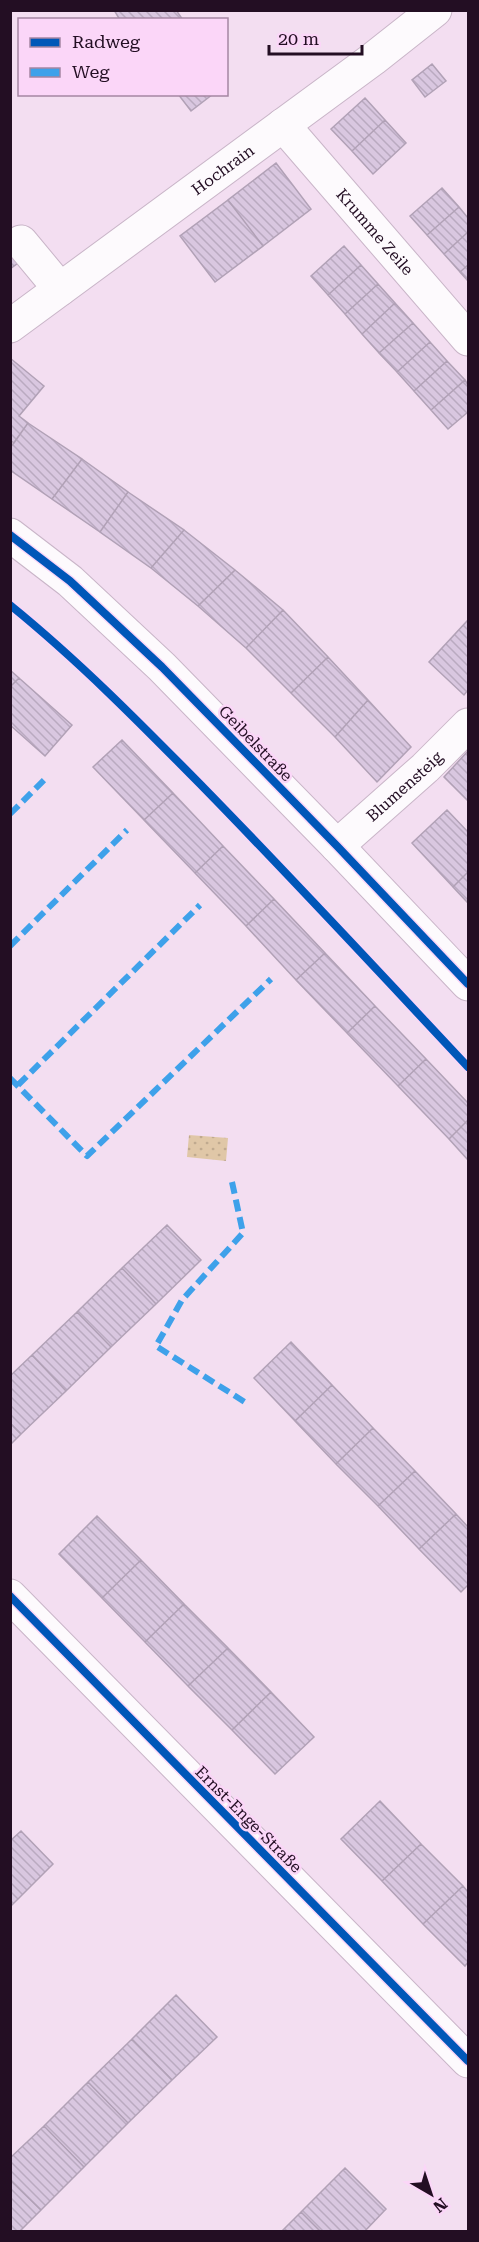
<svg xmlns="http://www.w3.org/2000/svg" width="479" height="2242" font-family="'Roboto Serif',serif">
<defs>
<pattern id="park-dots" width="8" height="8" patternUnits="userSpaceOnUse" patternTransform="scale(1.5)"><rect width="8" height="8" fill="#e0c7a7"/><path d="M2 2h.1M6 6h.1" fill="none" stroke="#c0aa8f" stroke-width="1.8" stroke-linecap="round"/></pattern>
<pattern id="building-back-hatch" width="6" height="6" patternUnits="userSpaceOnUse" patternTransform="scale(1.5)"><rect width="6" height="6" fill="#d9c7e0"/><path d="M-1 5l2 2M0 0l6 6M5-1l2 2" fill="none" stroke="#baaac0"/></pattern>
</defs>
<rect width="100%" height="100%" fill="#f3def1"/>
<path fill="url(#park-dots)" d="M189,1135L228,1138L226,1161L187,1157Z"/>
<path fill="url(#building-back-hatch)" stroke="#b1a1b6" stroke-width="1.5" d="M114,10H176L183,20H120Z
M432,64L446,81L425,97L412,80Z
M178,94H213L191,111Z
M365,98L385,120L352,151L331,129Z
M385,120L406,143L373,174L352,151Z
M276,163L311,209L263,246L228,200Z
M442,188L459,207L427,235L410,216Z
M228,200L263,246L215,282L180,236Z
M459,207L468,218V232L444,254L427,235Z
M468,232V265L460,272L444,254Z
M10,237L26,257L10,269Z
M344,246L361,265L328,295L311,276Z
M361,265L378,284L345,314L328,295Z
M468,265V281L460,272Z
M378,284L395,303L362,334L345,314Z
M395,303L413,323L379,353L362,334Z
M413,323L430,342L397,372L379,353Z
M430,342L447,361L414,391L397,372Z
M10,358L44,386L19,416L28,423L14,443L10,440Z
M447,361L465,380L431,410L414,391Z
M465,380L468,385V412L448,429L431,410Z
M28,423L82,459L52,499L10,470V448Z
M82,459L128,492L100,532L52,499Z
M128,492L184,530L151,568L100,532Z
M184,530L235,570L198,606L151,568Z
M235,570L283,610L246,648L198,606Z
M283,610L328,657L291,693L246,648Z
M468,620V690L464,695L429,662Z
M328,657L368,700L335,737L291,693Z
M10,670L19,678L10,687Z
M19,678L72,725L45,756L10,725V687Z
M368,700L411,747L377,782L335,737Z
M122,740L173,793L144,820L93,767Z
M468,751V801L444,777Z
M173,793L223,846L195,873L144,820Z
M447,810L468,832V872L453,887L412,843Z
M223,846L274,899L246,926L195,873Z
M468,872V903L453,887Z
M274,899L325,953L296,980L246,926Z
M325,953L375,1006L347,1033L296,980Z
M375,1006L426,1059L398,1086L347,1033Z
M426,1059L468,1103V1120L449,1139L398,1086Z
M468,1120V1160L449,1139Z
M167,1225L201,1260L156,1304L122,1268Z
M122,1268L156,1304L111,1347L77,1312Z
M77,1312L111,1347L66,1391L32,1355Z
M291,1342L332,1385L295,1421L254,1378Z
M32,1355L66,1391L21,1434L10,1423V1376Z
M332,1385L373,1428L336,1464L295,1421Z
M10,1423L21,1434L10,1445Z
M373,1428L415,1471L378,1506L336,1464Z
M415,1471L456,1514L419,1549L378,1506Z
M456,1514L468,1527V1585L461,1592L419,1549Z
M97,1516L141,1560L102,1598L59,1554Z
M141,1560L184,1604L145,1642L102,1598Z
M184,1604L228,1648L188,1686L145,1642Z
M228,1648L271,1692L232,1730L188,1686Z
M271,1692L314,1737L275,1774L232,1730Z
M380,1801L421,1844L382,1881L341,1839Z
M21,1831L53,1864L10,1907V1841Z
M421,1844L463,1886L423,1924L382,1881Z
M463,1886L468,1892V1962L465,1966L423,1924Z
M176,1995L217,2037L172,2080L132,2039Z
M132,2039L172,2080L128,2123L88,2082Z
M88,2082L128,2123L84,2167L44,2126Z
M44,2126L84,2167L41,2210L10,2180V2158Z
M345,2168L386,2209L364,2232H321L301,2212Z
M10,2180L41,2210L19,2232H10Z
M301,2212L321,2232H281Z"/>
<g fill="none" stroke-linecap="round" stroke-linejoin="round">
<g stroke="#c9b5c8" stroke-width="35">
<g id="minor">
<path id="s1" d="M283,125L468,339"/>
<path d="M21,242L60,289"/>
<path id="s2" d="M10,326L373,59L435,10"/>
<path d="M10,535L70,581L162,667L337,846L468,984"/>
<path id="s3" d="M337,846L425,768L468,725"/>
<path d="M10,1596L468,2061"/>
</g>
</g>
<use href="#minor" stroke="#fdfafd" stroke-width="33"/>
<path stroke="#3ea1ea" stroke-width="6" stroke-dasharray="12 6" stroke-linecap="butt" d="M10,814L46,778
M10,946L127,830
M10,1078L87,1156L271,979
M18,1085L200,905
M232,1182L243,1233L182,1300L156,1346L248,1404"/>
<g stroke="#fbd6f8" stroke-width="11">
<path id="cycleway" d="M10,535L70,581L162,667L337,846L468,984
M10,605C79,661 140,723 202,786C292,878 380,973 468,1067
M10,1596L468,2061"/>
</g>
<use href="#cycleway" stroke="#0057b8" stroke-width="8"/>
</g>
<g text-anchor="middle" stroke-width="5" stroke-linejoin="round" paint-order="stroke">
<g font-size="16" fill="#230e23" stroke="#fbd6f8">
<text dy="6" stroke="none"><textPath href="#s2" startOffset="264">Hochrain</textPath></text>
<text dy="6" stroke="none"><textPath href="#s1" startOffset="141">Krumme Zeile</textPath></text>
<text transform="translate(256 743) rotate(46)" y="6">Geibelstraße</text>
<text dy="6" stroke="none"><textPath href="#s3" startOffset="90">Blumensteig</textPath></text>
<text transform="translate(249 1819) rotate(45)" y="6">Ernst-Enge-Straße</text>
</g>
</g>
<rect width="479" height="2242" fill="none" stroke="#230e23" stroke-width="24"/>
<rect x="18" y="18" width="210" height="78" fill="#fbd6f8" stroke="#a586a3" stroke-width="1.5"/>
<rect x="30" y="38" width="30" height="9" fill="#0057b8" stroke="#a586a3" stroke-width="1.5"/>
<text x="72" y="48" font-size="18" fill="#230e23">Radweg</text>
<rect x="30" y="68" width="30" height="9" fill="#3ea1ea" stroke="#a586a3" stroke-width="1.5"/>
<text x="72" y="78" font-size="18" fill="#230e23">Weg</text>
<g transform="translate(431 2194) rotate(141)" stroke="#fbd6f8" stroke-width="4.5" paint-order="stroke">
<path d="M0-4.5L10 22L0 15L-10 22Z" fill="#230e23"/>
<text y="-9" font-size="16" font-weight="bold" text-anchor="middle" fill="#230e23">N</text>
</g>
<path d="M269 45v9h93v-9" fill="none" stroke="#230e23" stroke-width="3"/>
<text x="278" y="45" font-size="18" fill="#230e23" stroke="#fbd6f8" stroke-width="4.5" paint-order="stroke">20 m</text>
</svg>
